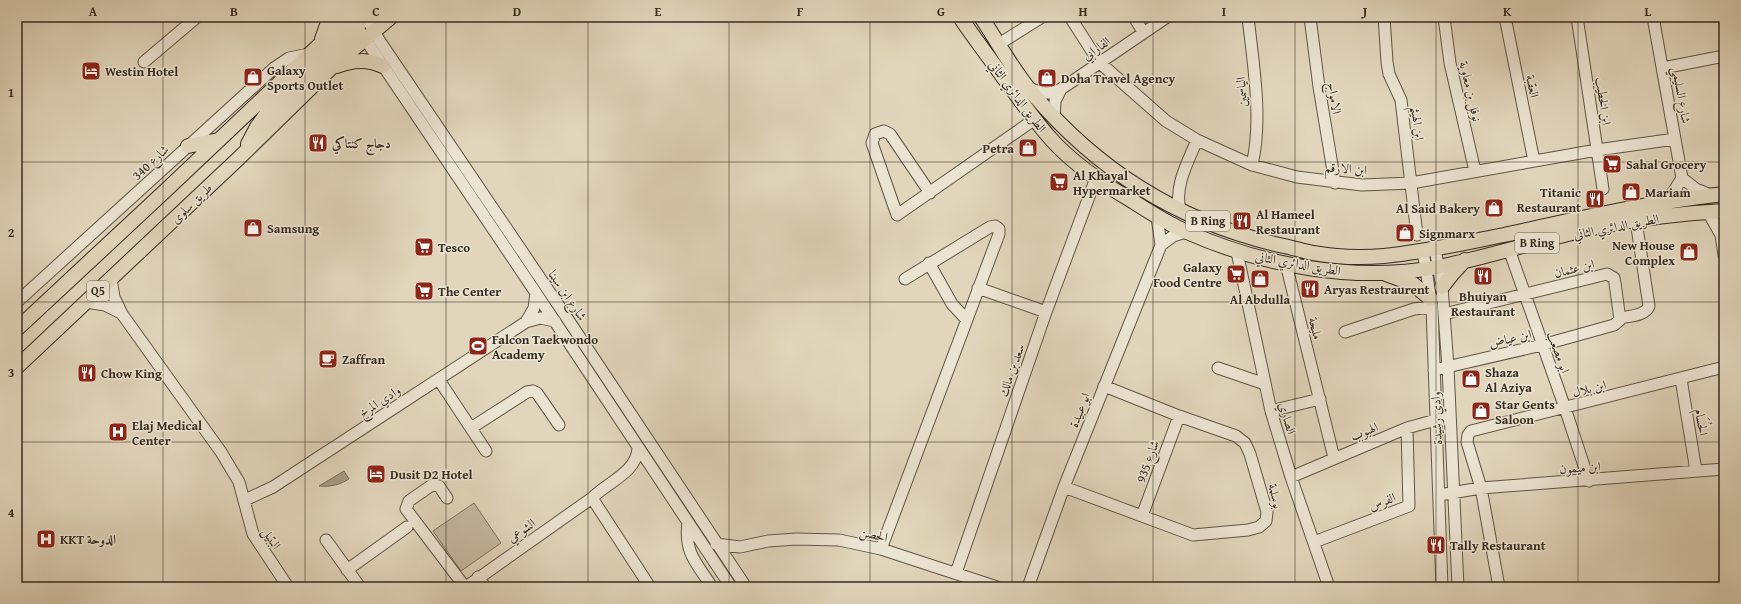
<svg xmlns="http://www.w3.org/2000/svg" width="1741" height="604" font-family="'Gentium Book Plus',Amiri,serif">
<rect width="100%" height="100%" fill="#e1d6bc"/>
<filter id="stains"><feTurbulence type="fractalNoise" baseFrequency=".005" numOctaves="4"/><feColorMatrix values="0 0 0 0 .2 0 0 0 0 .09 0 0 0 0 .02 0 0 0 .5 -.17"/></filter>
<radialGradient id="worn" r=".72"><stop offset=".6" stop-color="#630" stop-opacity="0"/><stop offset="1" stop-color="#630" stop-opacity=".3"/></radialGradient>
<path fill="#c4b9a1" stroke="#7c7260" d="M474,503L501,543L461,571L433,531Z"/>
<path fill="#a69c87" stroke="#786f5d" d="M344,471L349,479C339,485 331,487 319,486Z"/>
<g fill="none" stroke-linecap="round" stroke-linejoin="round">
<g stroke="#5f5646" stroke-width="13">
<path id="minor" d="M366,17L379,40L561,309L746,587
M1070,17L1099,62L1166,121L1197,140L1252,165L1297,177L1362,185L1411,183L1597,150L1675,139
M1134,17L1143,32
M1248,17C1253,63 1263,119 1252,165
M1310,17L1319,87L1335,183
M1384,17L1387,62L1389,74L1401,100L1417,235
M1444,17L1450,63L1475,171
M1505,17L1534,161
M1577,17L1603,189
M1653,17L1682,178L1674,191L1664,202
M361,33L536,293L731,587
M999,44L1042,17
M144,62L197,17
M1663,68L1724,56
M1030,88C1041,94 1049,95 1061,89L1167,17
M1054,118L1055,101L1061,89
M1682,178L1696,189L1711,195
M930,193L890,134L884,131L875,134L872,143L897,215L1035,119
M1180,210C1174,186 1188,162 1197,140
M1708,212L1721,235L1724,255
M1161,245L1173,236L1186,232
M1435,249L1442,287L1448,367L1458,587
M1423,251L1432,307L1442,587
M1237,252L1271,411L1291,477L1329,587
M1511,255L1565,408L1589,481
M929,263L952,304L966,319
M1286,264L1334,458
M111,279L114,297L122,314L221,452L239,482L253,534L288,587
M978,288L1046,312
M17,302L274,68L289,58L309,54
M86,302L105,305L121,313
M1620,318C1628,316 1646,316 1649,306L1636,221
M526,322L534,308L536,293
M1345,332L1414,309L1432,307
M1218,368L1265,384
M1434,370L1542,345L1614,325L1620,320L1615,283L1614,278L1607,274L1444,314
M1681,379L1696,471
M439,380L486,451
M1271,411L1320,399
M471,428L527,392L533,391L537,393L559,425
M1291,477L1407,428L1443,418
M1064,487L1193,535L1248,530L1259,527L1266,521L1267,512L1250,454L1245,443L1236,436L1179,416L1104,386
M1445,494L1481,488L1724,469
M447,498L439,486L432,485L409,501L406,509L465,587
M592,498L650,587
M245,500L273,487L526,322L540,318L555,321
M1142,516L1179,416
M688,522C684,553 696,562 712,587
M326,540L360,587
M1314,542L1409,506L1407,428
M716,544L740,547L768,541L796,539L839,540L881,549L997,587
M881,549L999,234V229L995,226L990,227L905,279
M347,570L407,527
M956,573L1046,312L1096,178
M478,577L485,587
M466,587L592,498C608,482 637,472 638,448
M1028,587L1064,487L1161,245L1157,217
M1499,587L1481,488L1467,442L1468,435L1471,431L1724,367"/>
</g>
<g stroke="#342b1f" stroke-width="16">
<path id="major" d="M960,17C974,38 989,57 1003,77C1019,98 1034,120 1051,139C1074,165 1105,185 1134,202C1151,213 1169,224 1187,232C1264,266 1355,283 1438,267C1494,256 1548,237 1603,226C1642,218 1684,213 1724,211
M981,17C998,42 1013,71 1033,94C1099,172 1184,224 1284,246C1294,248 1303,251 1313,253C1336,257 1361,258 1384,256C1425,252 1464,243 1504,235C1577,219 1650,202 1724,194
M322,39L330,17
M337,66C354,60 366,59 383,66
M248,144L257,127L268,112L358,27L361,17
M188,146L219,140
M1386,274L1413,284L1431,299
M1442,287L1453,273L1465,260
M17,329L164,192L349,17
M17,367L239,158L331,68L391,17"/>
</g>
<use href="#minor" stroke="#ece4d3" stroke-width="11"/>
<use href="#major" stroke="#e1d6bc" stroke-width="14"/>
</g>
<path fill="none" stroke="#342b1f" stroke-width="1" stroke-opacity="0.55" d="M163,17V587M305,17V587M446,17V587M588,17V587M729,17V587M870,17V587M1012,17V587M1153,17V587M1295,17V587M1436,17V587M1578,17V587M17,162H1724M17,302H1724M17,442H1724"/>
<defs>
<g id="hotel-square" transform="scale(1)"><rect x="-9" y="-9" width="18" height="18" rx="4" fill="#8f2418" stroke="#ece4d3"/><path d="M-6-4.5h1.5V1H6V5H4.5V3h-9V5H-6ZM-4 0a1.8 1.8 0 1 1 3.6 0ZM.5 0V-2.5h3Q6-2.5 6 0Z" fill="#fff"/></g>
<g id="shop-square" transform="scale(1)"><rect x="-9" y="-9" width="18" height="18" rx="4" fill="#8f2418" stroke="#ece4d3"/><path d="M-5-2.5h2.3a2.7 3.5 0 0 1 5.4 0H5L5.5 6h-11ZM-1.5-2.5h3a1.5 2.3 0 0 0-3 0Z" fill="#fff"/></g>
<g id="restaurant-square" transform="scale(1)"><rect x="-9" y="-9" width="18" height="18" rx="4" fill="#8f2418" stroke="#ece4d3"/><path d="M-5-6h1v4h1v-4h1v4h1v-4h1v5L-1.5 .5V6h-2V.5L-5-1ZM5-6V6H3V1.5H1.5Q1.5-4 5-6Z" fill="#fff"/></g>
<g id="supermarket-square" transform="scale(1)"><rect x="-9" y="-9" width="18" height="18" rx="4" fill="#8f2418" stroke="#ece4d3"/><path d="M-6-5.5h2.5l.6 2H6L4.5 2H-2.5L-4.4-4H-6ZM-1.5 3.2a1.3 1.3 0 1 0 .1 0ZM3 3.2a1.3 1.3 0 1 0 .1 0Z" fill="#fff"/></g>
<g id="stadium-square" transform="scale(1)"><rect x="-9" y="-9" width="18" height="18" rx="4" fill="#8f2418" stroke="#ece4d3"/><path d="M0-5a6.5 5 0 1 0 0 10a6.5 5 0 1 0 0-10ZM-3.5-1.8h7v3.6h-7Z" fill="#fff"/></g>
<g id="cafe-square" transform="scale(1)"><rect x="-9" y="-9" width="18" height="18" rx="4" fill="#8f2418" stroke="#ece4d3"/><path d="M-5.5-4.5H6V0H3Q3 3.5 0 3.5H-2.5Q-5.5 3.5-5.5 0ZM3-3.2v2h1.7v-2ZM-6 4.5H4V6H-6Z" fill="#fff"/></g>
<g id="hospital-square" transform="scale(1)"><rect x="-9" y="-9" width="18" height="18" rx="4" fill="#8f2418" stroke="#ece4d3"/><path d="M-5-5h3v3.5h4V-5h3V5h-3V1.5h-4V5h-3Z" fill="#fff"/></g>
</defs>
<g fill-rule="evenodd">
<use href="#hotel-square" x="91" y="71"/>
<use href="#shop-square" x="253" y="77"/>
<use href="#shop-square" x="1047" y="78"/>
<use href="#restaurant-square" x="318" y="143"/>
<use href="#shop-square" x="1028" y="148"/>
<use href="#supermarket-square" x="1612" y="164"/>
<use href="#supermarket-square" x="1059" y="182"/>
<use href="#shop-square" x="1631" y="192"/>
<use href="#restaurant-square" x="1595" y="199"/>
<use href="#shop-square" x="1494" y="208"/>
<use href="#restaurant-square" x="1242" y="221"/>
<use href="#shop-square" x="253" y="228"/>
<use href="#shop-square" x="1405" y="233"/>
<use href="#supermarket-square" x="424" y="247"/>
<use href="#shop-square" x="1689" y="252"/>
<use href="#supermarket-square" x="1236" y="274"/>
<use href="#restaurant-square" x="1483" y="276"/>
<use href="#shop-square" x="1260" y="279"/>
<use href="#restaurant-square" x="1310" y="289"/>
<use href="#supermarket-square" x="424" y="291"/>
<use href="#stadium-square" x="478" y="346"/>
<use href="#cafe-square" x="328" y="359"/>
<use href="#restaurant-square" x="87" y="373"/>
<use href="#shop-square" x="1471" y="379"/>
<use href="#shop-square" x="1481" y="411"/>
<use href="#hospital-square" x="118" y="432"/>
<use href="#hotel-square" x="376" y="474"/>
<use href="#hospital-square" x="46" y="539"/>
<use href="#restaurant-square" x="1436" y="545"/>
</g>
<g text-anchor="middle" stroke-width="3" stroke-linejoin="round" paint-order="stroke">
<g fill="#ece4d3" stroke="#6b6255" stroke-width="1">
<rect x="1186" y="211" width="44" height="20" rx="3"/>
<rect x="1515" y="233" width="44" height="20" rx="3"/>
<rect x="87" y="281" width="22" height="20" rx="3"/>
</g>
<g font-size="12" font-weight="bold" fill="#342b1f">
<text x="1208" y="225">B Ring</text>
<text x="1537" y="247">B Ring</text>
<text x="98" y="295">Q5</text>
</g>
<g font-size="13" fill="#342b1f" stroke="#ece4d3">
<text transform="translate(1096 48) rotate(-35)" y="5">الفارابي</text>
<text transform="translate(1533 86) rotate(79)" y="5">العقبة</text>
<text transform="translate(1471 91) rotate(77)" y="5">نوفل بن معاوية</text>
<text transform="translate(1241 92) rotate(-94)" y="5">الياسمين</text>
<text transform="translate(1682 95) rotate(80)" y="5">شارع السليمي</text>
<text transform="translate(1018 96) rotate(53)" y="5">الطريق الدائري الثاني</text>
<text transform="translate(1335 98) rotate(81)" y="5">الامواج</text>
<text transform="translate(1604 101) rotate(82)" y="5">ابن الخطيب</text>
<text transform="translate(1418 123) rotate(83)" y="5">ابن الهيثم</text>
<text transform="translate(150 162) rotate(-43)" y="5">شارع 340</text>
<text transform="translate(1346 168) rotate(4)" y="5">ابن الارقم</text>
<text transform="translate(191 203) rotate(-44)" y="5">طريق سلوى</text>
<text transform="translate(1616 226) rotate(-11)" y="5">الطريق الدائري الثاني</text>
<text transform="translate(1298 263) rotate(10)" y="5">الطريق الدائري الثاني</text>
<text transform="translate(1574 268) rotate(-14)" y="5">ابن عثمان</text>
<text transform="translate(568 295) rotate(56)" y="5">شارع ابن سينا</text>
<text transform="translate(1316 328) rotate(76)" y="5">مليحة</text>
<text transform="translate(1510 338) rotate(-13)" y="5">ابن عياض</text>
<text transform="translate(1559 352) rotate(70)" y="5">ابو مصعب</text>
<text transform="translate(1011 370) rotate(-71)" y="5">سعد بن مالك</text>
<text transform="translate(1589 388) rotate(-14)" y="5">ابن بلال</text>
<text transform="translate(379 401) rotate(-33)" y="5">وادي المرخ</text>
<text transform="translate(1079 410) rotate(-68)" y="5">ابو عبيدة</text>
<text transform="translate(1288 418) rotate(74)" y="5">الصاري</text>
<text transform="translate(1436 418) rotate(-92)" y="5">وادي رشيدة</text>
<text transform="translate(1702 422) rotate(80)" y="5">الحُسَام</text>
<text transform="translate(1364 431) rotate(-23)" y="5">الهبوب</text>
<text transform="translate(1147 461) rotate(-70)" y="5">شارع 935</text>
<text transform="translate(1580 467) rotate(-4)" y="5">ابن ميمون</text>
<text transform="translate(1276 496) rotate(77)" y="5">بوسلمة</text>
<text transform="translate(1382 501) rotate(-20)" y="5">الفرس</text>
<text transform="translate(521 530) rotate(-35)" y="5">الشوعي</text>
<text transform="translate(874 534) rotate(14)" y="5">الحصن</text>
<text transform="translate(272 538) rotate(58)" y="5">البتيل</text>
</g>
<g font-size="13" font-weight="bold" fill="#342b1f" stroke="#ece4d3" text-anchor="start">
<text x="267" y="75">Galaxy<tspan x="267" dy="15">Sports Outlet</tspan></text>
<text x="105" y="76">Westin Hotel</text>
<text x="1061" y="83">Doha Travel Agency</text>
<text x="332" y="148">دجاج كنتاكي</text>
<text x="1014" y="153" text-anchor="end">Petra</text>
<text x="1626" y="169">Sahal Grocery</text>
<text x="1073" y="180">Al Khayal<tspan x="1073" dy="15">Hypermarket</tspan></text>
<text x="1581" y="197" text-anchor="end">Titanic<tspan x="1581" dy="15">Restaurant</tspan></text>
<text x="1645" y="197">Mariam</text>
<text x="1480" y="213" text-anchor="end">Al Said Bakery</text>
<text x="1256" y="219">Al Hameel<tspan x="1256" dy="15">Restaurant</tspan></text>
<text x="267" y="233">Samsung</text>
<text x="1419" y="238">Signmarx</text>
<text x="1675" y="250" text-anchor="end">New House<tspan x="1675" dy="15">Complex</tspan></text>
<text x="438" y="252">Tesco</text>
<text x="1222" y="272" text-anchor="end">Galaxy<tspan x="1222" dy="15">Food Centre</tspan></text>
<text x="1324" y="294">Aryas Restraurent</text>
<text x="438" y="296">The Center</text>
<text x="1483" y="301" text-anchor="middle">Bhuiyan<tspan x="1483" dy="15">Restaurant</tspan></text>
<text x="1260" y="304" text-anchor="middle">Al Abdulla</text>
<text x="492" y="344">Falcon Taekwondo<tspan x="492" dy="15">Academy</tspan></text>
<text x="342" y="364">Zaffran</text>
<text x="1485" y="377">Shaza<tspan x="1485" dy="15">Al Aziya</tspan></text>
<text x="101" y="378">Chow King</text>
<text x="1495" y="409">Star Gents<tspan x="1495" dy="15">Saloon</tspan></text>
<text x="132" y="430">Elaj Medical<tspan x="132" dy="15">Center</tspan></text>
<text x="390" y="479">Dusit D2 Hotel</text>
<text x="60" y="544">KKT الدوحة</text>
<text x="1450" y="550">Tally Restaurant</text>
</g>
</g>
<rect width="1741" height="604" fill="none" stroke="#e1d6bc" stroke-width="44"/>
<rect x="22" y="22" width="1697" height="560" fill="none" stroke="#342b1f" stroke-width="1.5"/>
<g font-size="13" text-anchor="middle" font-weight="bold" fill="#342b1f">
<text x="93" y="16">A</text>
<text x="234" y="16">B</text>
<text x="376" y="16">C</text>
<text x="517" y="16">D</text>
<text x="658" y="16">E</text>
<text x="800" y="16">F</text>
<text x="941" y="16">G</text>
<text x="1083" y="16">H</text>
<text x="1224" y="16">I</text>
<text x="1365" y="16">J</text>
<text x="1507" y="16">K</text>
<text x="1648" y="16">L</text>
<text x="11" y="97">1</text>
<text x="11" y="237">2</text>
<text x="11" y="377">3</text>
<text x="11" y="517">4</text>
</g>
<rect width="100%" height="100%" filter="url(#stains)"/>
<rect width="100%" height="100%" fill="url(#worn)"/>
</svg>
